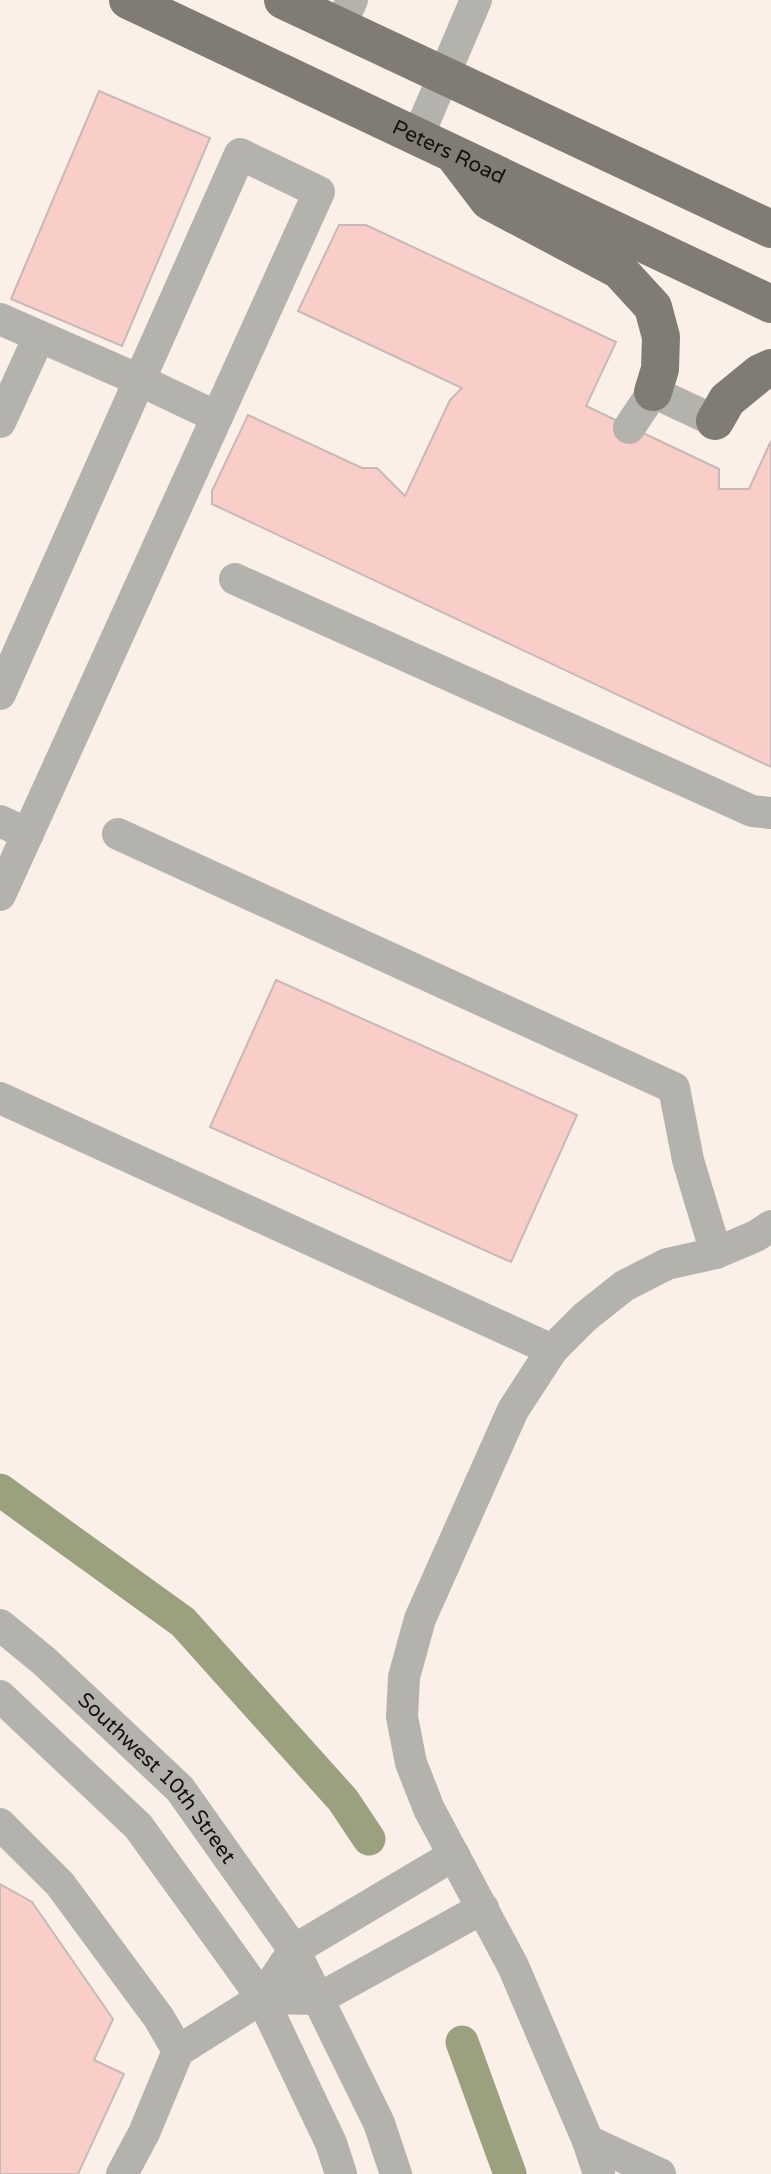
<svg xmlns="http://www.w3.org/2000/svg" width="771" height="2174" font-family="'Varela Round',sans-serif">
<rect width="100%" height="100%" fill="#fbf0e8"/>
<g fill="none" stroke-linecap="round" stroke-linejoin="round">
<path stroke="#9ba17f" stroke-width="33" d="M0,1490L183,1622L343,1800L369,1839
M462,2042L510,2174"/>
</g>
<path fill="#f9cec9" stroke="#c7b9b7" stroke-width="2" d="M99,91L210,138L122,346L11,299Z
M339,225H366L616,342L586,406L719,469V489H749L771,441V767L212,504V491L248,415L362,468H377L405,496L450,400L462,388L298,311Z
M276,980L577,1115L511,1262L210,1127Z
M0,1884L32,1902L113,2019L94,2060L124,2074L78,2174H0Z"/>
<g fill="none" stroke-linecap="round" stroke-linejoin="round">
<g stroke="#b4b2ad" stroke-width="32">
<path d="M340,26L352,0"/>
<path d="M418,136L476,0"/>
<path d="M0,319L139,380L217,417L319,192L240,154L0,694"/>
<path d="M0,422L39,337"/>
<path d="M629,428L653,392L715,421"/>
<path d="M235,579L752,811L771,813"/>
<path d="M0,821L28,834"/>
<path d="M118,834L674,1088L688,1160L716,1253"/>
<path d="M0,895L217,417"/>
<path d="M0,1098L552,1350"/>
<path id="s1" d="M0,1625L44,1661L180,1789L294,1950L379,2123L396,2174"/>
<path d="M0,1696L138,1826L222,1942L262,1998L331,2143L341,2174"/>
<path d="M0,1824L60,1884L159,2018L178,2051"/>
<path d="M262,1998L318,1999L483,1908"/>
<path d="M588,2141L660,2174"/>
<path d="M122,2174L144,2133L178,2051L262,1998L294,1950L454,1855"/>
<path d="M599,2174L588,2141L513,1966L429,1809L411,1763L402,1717L404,1677L420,1619L513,1410L552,1350L585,1317L624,1286L667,1264L716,1253L756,1236L771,1226"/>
</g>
<g stroke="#807c73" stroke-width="38">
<path id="s2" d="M128,0L771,304"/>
<path d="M283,0L771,229"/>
<path d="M457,159L489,201L619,270L653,307L661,337L660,369L653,392"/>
<path d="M715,421L727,400L760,373L771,368"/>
</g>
</g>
<g text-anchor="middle" stroke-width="7" stroke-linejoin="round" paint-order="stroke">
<g font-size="21" fill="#15110e" stroke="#fbf0e8">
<text dy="7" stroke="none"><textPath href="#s2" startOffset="355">Peters Road</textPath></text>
<text dy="7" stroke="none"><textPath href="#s1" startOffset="220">Southwest 10th Street</textPath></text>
</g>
</g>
</svg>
